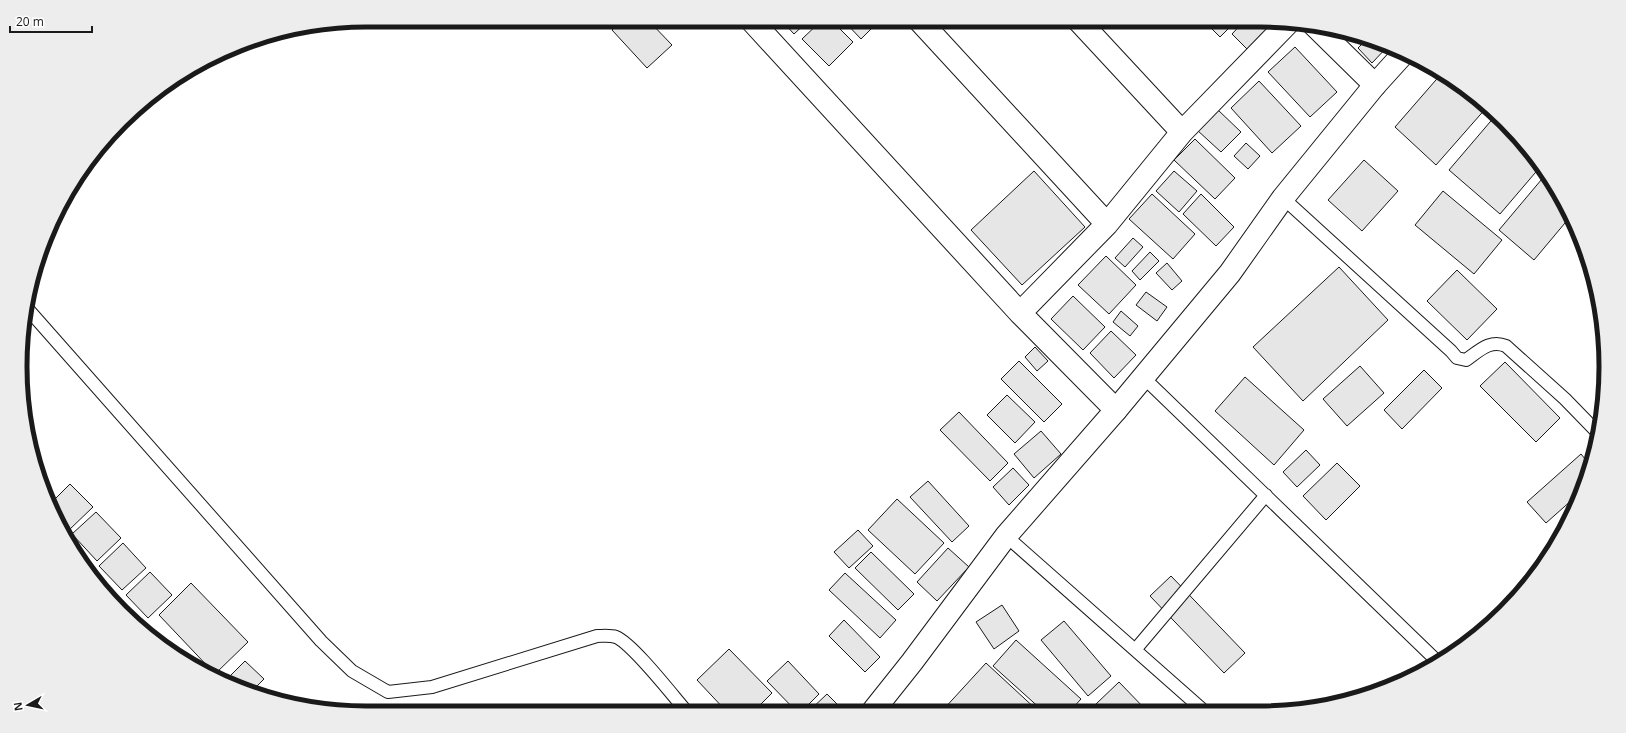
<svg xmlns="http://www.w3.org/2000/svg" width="1626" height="733" font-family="'Open Sans',sans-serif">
<rect width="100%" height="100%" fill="#fff"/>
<path fill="#e6e6e6" stroke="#1a1a1a" d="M622,20H648L672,45L647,68L612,30Z
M781,20H809L794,34Z
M822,20H831L853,42L829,66L802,39Z
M843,20H880L861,39Z
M1203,20H1231L1234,23L1220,37Z
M1245,20H1260L1277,22L1249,51L1232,34Z
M1331,28L1347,33L1341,38Z
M1367,39L1389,45L1372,63L1358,48Z
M1295,47L1337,92L1310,117L1268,72Z
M1442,73L1452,78L1487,107L1436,165L1395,127Z
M1259,81L1301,126L1272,153L1231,108Z
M1217,109L1241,132L1221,152L1197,130Z
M1496,115L1504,121L1541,166L1500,214L1449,170Z
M1195,139L1235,178L1215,199L1174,160Z
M1246,143L1260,156L1248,169L1234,156Z
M1364,160L1398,191L1362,231L1328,200Z
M1034,171L1085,227L1022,285L971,230Z
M1174,171L1197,191L1179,212L1156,191Z
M1547,173L1570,217L1534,260L1499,230Z
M1443,191L1502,240L1474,274L1415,225Z
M1152,194L1195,234L1173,259L1129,219Z
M1201,194L1234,227L1216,246L1183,214Z
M1133,238L1143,247L1125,267L1115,258Z
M1150,252L1159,261L1140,280L1132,271Z
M1106,256L1136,285L1109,314L1078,285Z
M1167,263L1182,281L1172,290L1156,273Z
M1339,267L1388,320L1303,401L1253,347Z
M1457,270L1497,309L1467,340L1427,301Z
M1146,292L1167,307L1157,321L1136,305Z
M1073,296L1105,327L1083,350L1051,319Z
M1121,311L1138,326L1130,336L1113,322Z
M1111,331L1136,355L1114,378L1090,353Z
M1035,347L1048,361L1037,371L1025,357Z
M1019,361L1062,404L1044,422L1001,379Z
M1505,362L1560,418L1536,442L1480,386Z
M1360,366L1384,393L1347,426L1323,399Z
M1424,370L1442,388L1402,429L1384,410Z
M1245,377L1304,430L1274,465L1215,411Z
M1007,395L1035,422L1015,443L987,415Z
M959,412L1008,463L990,481L940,430Z
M1041,431L1061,454L1034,478L1014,454Z
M1306,450L1320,465L1297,487L1283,472Z
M1581,454L1590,465L1582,491L1546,523L1527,502Z
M1337,463L1360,486L1326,520L1303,496Z
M1013,468L1029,485L1009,505L993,487Z
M928,481L969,526L952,542L910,497Z
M70,484L93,507L69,530L59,520L52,502Z
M897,499L944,543L915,574L868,530Z
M96,512L121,538L97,561L72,534Z
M858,530L873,546L849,568L834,552Z
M123,543L146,568L122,590L99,566Z
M948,548L969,567L937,601L917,582Z
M871,552L914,594L898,610L855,568Z
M150,572L172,595L148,618L126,595Z
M845,573L896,620L880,638L829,590Z
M1171,576L1245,653L1224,673L1150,596Z
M191,583L248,642L215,674L159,615Z
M1002,605L1019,631L994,649L976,622Z
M844,620L880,657L865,672L829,636Z
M1064,621L1111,676L1088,696L1041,640Z
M1016,640L1081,699L1070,711H1043L993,666Z
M729,649L772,693L753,712H727L697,680Z
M245,661L264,679L251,692L234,687L225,681Z
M788,661L819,694L801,712H797L767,681Z
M986,663L1038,711H942Z
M1119,682L1147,711H1103L1096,704Z
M266,691L273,699L261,695Z
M827,694L844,711L808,712Z"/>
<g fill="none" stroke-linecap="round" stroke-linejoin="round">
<g stroke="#1a1a1a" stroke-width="14">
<path id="lane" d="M1283,198L1451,351L1457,358L1466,360C1479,351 1490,339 1506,346L1565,399L1599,434
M26,307L321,641L352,671L388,692L432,687L597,636C603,636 610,635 616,637C633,644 673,696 687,712
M1143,377L1437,661
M1006,536L1203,710
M1135,650L1266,495"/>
</g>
<g stroke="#1a1a1a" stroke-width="24">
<path id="street" d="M751,20L1020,313L1116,410
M919,20L1107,224
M1314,25L1375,85
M1182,132L1288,23
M1020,313L1107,224L1182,132L1078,20"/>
</g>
<g stroke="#1a1a1a" stroke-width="24">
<path id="primary" d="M873,711L912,662L1006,536L1116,410L1230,273L1283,198L1375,85L1404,53"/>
</g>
<use href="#lane" stroke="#fff" stroke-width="12"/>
<use href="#street" stroke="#fff" stroke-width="22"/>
<use href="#primary" stroke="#fff" stroke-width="22"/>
</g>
<path d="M0 0H1626V733H0ZM366 27H1260A339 339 0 0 1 1599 366V367A339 339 0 0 1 1260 706H366A339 339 0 0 1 27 367V366A339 339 0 0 1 366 27Z" fill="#ededed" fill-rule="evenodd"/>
<path fill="none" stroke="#1a1a1a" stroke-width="5" d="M366 27H1260A339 339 0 0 1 1599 366V367A339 339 0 0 1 1260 706H366A339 339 0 0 1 27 367V366A339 339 0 0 1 366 27Z"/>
<g transform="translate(28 705) rotate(261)" stroke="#ffffff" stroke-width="3" paint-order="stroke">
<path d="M0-3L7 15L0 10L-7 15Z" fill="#1a1a1a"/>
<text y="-6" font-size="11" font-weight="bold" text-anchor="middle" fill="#1a1a1a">N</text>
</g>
<path d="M10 26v6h82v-6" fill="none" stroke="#1a1a1a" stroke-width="2"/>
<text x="16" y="26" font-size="12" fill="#1a1a1a" stroke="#ffffff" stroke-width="3" paint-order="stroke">20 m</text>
</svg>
